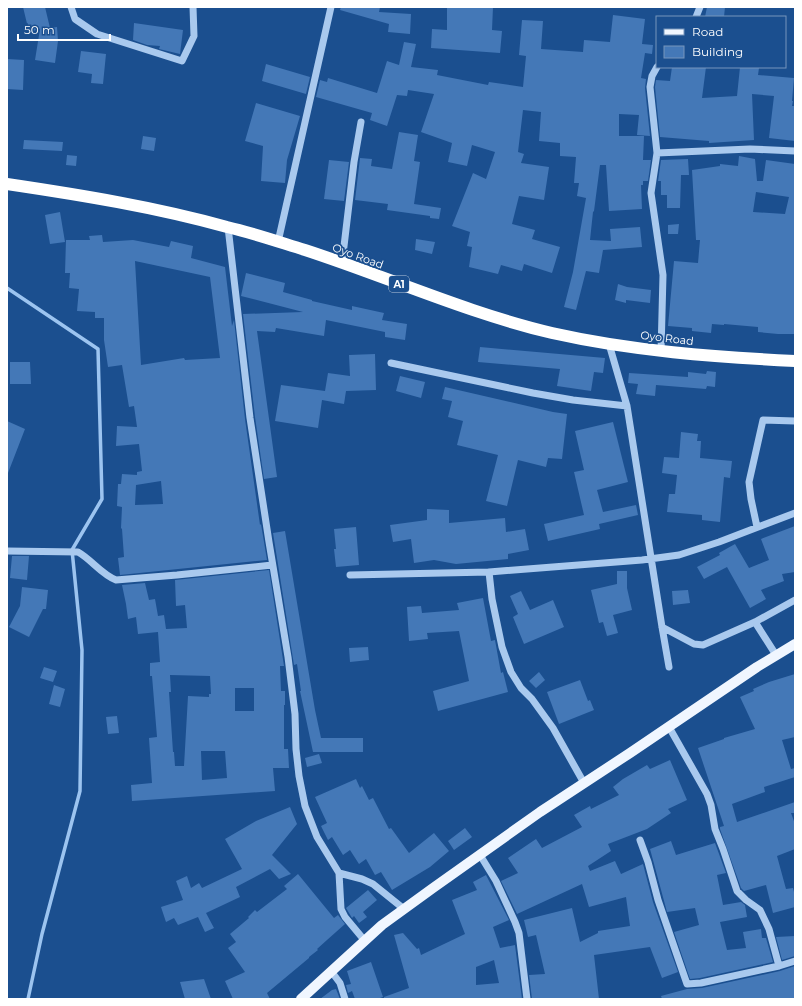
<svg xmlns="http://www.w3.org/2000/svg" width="802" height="1006" font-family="Montserrat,sans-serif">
<rect width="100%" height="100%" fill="#1b4f8f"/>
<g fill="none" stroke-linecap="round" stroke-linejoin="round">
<path stroke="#9cc4f0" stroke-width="3.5" d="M7,288L98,349L102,499L72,550L82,650L80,791L42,934L28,999"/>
</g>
<path fill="#4478b7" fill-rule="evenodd" d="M23,7H45L50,28L57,27L58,41L55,63L35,60L40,29L29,32Z
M341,7H380L379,12L411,14L410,34L388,32L389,24L340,10Z
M447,7H493L492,30L502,31L500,53L431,48L432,29L447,30Z
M707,7H725L724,17H705Z
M613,15L645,19L642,44L653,45L652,54L645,53L641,78L646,79L645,88L650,136L637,135L639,115L619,114V136H644L643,160H651L648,181H643V185H641L642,209L609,211L606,165H600L594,211L593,212L590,240L611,241L610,229L640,227L642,247L603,250L599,273L586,271L576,310L564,307L573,272L586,198L577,196L579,183H574L576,157L560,156V143L539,141L541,112L523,110L518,152L524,154L521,163L549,167L544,200L519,196L512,224L535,230L532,239L560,247L552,273L524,264L522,271L501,265L498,274L469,267L472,247L467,246L470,232L452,226L473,173L486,179L495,152L472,145L467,166L448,162L452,143L421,132L434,94L408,90L407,96L397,95L387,126L370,120L372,113L316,97L320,80L327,82L328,78L377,93L387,61L399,65L404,42L416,44L411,67L438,70L437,75L488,85L489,82L523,87L526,56L519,55L522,20L543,21L541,49L583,52L584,40L610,42Z
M134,23L183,30L180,54L159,49L160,46L147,45L133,40Z
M81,51L106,54L103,84L91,83L92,74L78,72Z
M7,59L24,60L23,90L7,89Z
M266,64L310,77L306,94L262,81Z
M672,67H706L702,98L737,96L740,67L759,68L758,75L794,78L792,101H793L792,106H795V141L769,138L774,96L752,94L754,140L709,143V141L660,137L655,87L656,80L670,81Z
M256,103L300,116L287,160L285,183L261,181L263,146L245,141Z
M399,132L418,135L414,161L420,162L414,204L441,208L439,219L430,218V216L387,210L388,204L355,200L360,158L372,159L371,166L392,169Z
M143,136L156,138L154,151L141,149Z
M24,140L63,142L62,151L23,149Z
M67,155L77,156L76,166L66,165Z
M739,156L755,159L757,181H763L766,160L795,164V334H778L758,332V327L724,324V325L712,324L711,333L692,331V328L668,326L674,261L698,263L700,240H696L692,170L720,166V164L738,166ZM756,192L789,197L785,214L753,212Z
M688,159L689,175H681L680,208H667V195H661V181H658L661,160Z
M329,160L349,162L344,201L324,199Z
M60,212L65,242L50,244L45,215Z
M679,224L678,234H668V225Z
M102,235L103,242L133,240L169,247L171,241L193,246L191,258L225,267L232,326L234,320L245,419L260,525L261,524L267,560L120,575L118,558L124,557L122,529L121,528L122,507L117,506L118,484H121L122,474L137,475V472L142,471L139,444L116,446L117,426L137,427L134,406L129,407L122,365L108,367L104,340V318H95V312L77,311L79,289L69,288L70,273H65L66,240H90L89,236ZM135,261L210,277L220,358L185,360L184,358L141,365ZM161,481L163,504L135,505L136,485Z
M416,239L435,242L432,254L415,250Z
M246,273L285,283L283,292L312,300V301L352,310V306L384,313L382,320L407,324L405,340L385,337V332L326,320L324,336L276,328L275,332L257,331L277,477L264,479L255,417L243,314L303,312L241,296Z
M618,284L627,287L651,290L650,303L626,300V303L615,300Z
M480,347L605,358L603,373L594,372L591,391L557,386L560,369L478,362Z
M375,354L376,390L346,391L344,404L322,400L318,428L275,421L281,385L325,391L328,373L350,376L349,355Z
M10,362H30L31,384H10Z
M707,371L716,372L715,387L707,386L706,389L656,385L655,396L636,394L638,384L628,383L629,373L688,377V372L706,374Z
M400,376L425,382L421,398L396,391Z
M445,387L553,412L567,414L562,459L548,458L546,467L518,460L507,506L486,501L498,455L457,445L463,421L448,417L452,401L442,399Z
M7,421L25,429L8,473H7Z
M613,422L628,482L597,490L603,512L636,505L638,515L599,524L600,529L548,541L544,524L584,515L574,472L584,470L575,431Z
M681,432L698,434L697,441H701L700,458L732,461L730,478L724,477L720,522L702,520V515L667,512L669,494H675L677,475L662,473L664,457L679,458Z
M427,509L449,510V523L505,518L506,532L525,529L529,550L508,554V559L456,564L434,560L414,563L411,539L393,542L390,525L427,520Z
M795,526V572L782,574L784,581L761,590L766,599L750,608L727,567L704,579L697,567L720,555L719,553L735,544L749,568L769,560L761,539Z
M356,527L359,565L336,567L334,549H336L334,529Z
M285,531L315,710L321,738H363V752H313L300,691H301L297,664L294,665L273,533Z
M12,556H29L27,580L10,578Z
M269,570L284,666H280L281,691H285V705H284V749H288L289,768H273L275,791L132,801L131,785L152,783L149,738L157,737L152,676H150V663L160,662L158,632L138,634L136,617L128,619L126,604L122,585L145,583L149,600L155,599L158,616L164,615L166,629L187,628L185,605L176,606L175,580ZM170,675L210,676L211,694H209V697L188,696L184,766H175L174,752H173L169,692H171ZM235,688H254V711H235ZM201,751H225L227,778L202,780Z
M617,571H627V588L632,610L613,615L618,633L607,636L603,622L599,623L591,590L617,584Z
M22,587L48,590L46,609H43L29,637L9,627L20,606Z
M688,590L690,603L673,605L672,591Z
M521,591L530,610L553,600L564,627L524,644L513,617L518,614L510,596Z
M483,598L491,641L495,640L501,673L503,672L508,692L438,711L433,691L469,681L459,631L427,633L428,639L409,641L407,607L421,606L422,613L459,610L457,603Z
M368,647L369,660L350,662L349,648Z
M44,667L57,671L53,682L40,678Z
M539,672L545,680L536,688L529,681Z
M795,674V737L782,740L791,769L795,768V777L764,787L765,792L732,804L737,822L795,802V813H791L795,824V849L777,856L786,889L793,888L795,896V907L773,913L766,885L744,891L741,888L720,829V827L724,826L698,748L724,739V738L755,729L740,697L754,691L753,689L769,682Z
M580,680L588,701L590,700L594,710L559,724L547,692Z
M54,685L65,689L60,707L49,704Z
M117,716L119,733L108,734L106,717Z
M319,754L322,763L307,767L305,758Z
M670,760L687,800L668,809L671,813L647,829L608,844L611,851L588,866L590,871L615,861L621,874L643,864L653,902L678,972L662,978L650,947L594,955L599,999H532L529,975L545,974L536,935L528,937L524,920L572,908L580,942L598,933V931L630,926L626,897L589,907L582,884L517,914L501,881L518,873L508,858L536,839L542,848L582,827L574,815L590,806L591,809L619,795L613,787L623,779L647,765L650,769Z
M356,779L360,788L362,786L369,800L373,798L389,829L391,828L409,853L434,833L449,851L430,867L392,890L381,872L375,875L366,859L359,864L350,850L343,855L332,837L328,840L321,826L327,823L315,797Z
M290,807L297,824L272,855L291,874L279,879L270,869L236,887L240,897L206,913L214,928L205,932L198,917L178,925L174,918L166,922L161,907L183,900L176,881L187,876L191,888L199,883L202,888L242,869L225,839L256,821Z
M465,828L472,837L454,850L448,841Z
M671,841L676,855L715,843L726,873L717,875L723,905L741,902L745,905L747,917L720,922L727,950L746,948L743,932L761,929L762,938H766L773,962L700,978L690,979L674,932L699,925L695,908L667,912L650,849Z
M298,874L334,918L338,915L345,924L327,940L317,949L318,950L309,957V958L267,993L270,999H233L225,981L245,972L228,948L236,942L230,934L249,918L248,917L255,910L257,912L287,889L284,886Z
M486,875L509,920L493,927L500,948L515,945L522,999H384V997L409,988L394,935L403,933L417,949L419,948L421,955L465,934L452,900L477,890L473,882ZM494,960L499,983L476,985V967Z
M368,890L377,900L363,912L367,917L359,923L354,916L352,918L346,908Z
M795,936V956L782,960L776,937Z
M371,962L383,997L377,999H355L352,991L348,993L346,985L351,984L347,971Z
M795,966V999H662L661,996L687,989L702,988L780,971Z
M204,979L211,999H185L180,982Z
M336,989L340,999H320L332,990Z"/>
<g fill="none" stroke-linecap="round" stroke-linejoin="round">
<path stroke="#a9c9ee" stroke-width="7" d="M71,7L75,19L97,34L182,61L194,36L193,7
M696,17L700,7
M657,67L652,76L650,87L657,153L651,193L663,275L661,352
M657,153L750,149L795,151
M228,227L250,418L269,542L288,657L295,714L296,749L299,776L305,806L317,837L339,873L341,909L345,917L365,941
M278,242L331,7
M342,263L354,162L361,122
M609,344L627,406L662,627L669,667
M391,363L533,393L573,400L627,406
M757,527L751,499L749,482L763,420L795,421
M7,551L78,552C92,560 101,574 116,580L177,575L272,565
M489,572L642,560L679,555L719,542L795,513
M350,575L489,572L492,599L502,647L511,672L521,688L532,699L553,728L584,783
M755,622L776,655
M662,627L694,644L703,645L755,622L795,600
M669,727L707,794L711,805L715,829L723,849L737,891L746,900L760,910L769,929L779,966
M640,840L648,862L658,900L687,984L701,983L779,966L795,961
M480,855L496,881L515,922L519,933L527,999
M339,873L362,879L373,884L404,909
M331,971L340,983L345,999"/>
<path stroke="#f0f6ff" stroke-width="10" d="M301,999L382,925L433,888L540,812L630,753L757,667L795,644"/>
<path stroke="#fff" stroke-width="12" d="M7,184C81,195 155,207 227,227C253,233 279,242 305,250C388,277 467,313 552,333C632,351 714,357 795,361"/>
</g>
<g text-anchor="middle" stroke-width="3.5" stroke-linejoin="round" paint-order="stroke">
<rect fill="#1b4f8f" stroke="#bbcadd" stroke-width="1" x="389" y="276" width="20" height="16" rx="3"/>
<g font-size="10" font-weight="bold" fill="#fff">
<text x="399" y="288">A1</text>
</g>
<g font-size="11" fill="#fff" stroke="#1b4f8f">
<text transform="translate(358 256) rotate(20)" y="4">Oyo Road</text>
<text transform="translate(667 338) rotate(7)" y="4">Oyo Road</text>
</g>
</g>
<rect width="802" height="1006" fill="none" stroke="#ffffff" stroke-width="16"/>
<rect x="656" y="16" width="130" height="52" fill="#1b4f8f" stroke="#7695bc"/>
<rect x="664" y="29" width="20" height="6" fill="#f0f6ff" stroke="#7695bc"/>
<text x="692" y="36" font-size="12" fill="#ffffff">Road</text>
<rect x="664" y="46" width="20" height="12" fill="#4478b7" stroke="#7695bc"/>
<text x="692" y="56" font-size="12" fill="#ffffff">Building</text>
<path d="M18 34v6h92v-6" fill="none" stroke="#ffffff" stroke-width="2"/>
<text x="24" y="34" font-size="12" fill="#ffffff" stroke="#1b4f8f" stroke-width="3" paint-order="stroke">50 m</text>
</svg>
